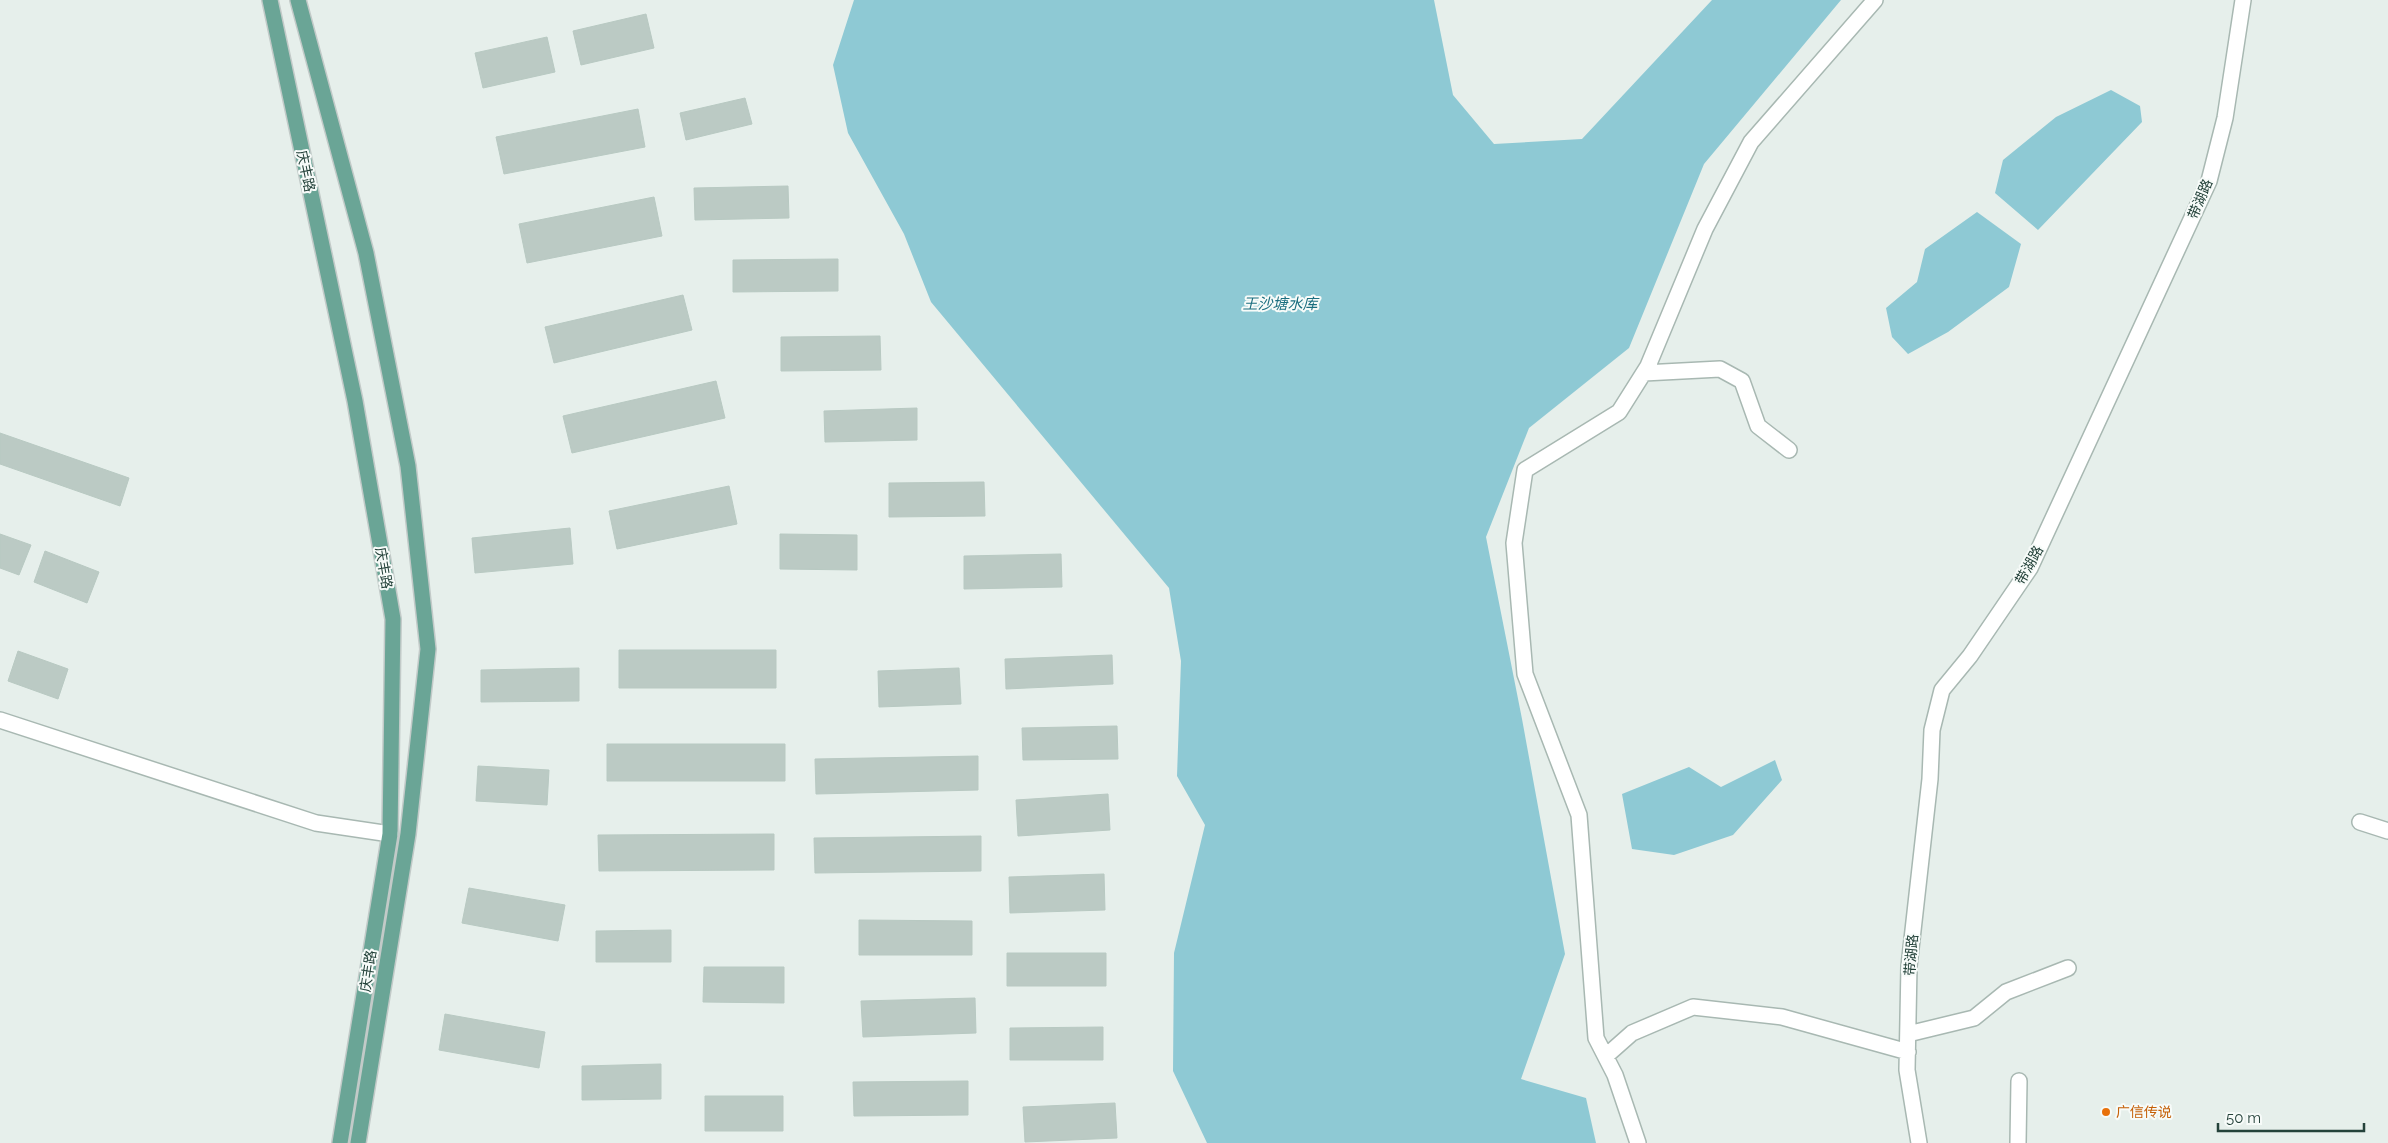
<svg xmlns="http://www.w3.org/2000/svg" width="2388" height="1143" font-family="Raleway,'Noto Sans SC',sans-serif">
<rect width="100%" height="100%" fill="#e6efeb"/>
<path fill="#8ec9d4" d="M854,0H1434L1453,95L1494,144L1582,139L1712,0H1841L1704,164L1629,348L1529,428L1486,537L1522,719L1565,954L1521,1079L1586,1098L1596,1143H1207L1173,1071L1174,953L1205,825L1177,776L1181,661L1169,588L931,302L904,234L848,133L833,65Z
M2111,90L2140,106L2142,122L2038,230L1995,193L2003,160L2056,117Z
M1977,212L2021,244L2009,287L1948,332L1908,354L1892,337L1886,308L1917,282L1925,249Z
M1775,760L1782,780L1733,835L1674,855L1632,849L1622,794L1689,767L1721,787Z"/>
<path fill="#bbcac4" stroke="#b8c9c2" d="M646,14L654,48L581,65L573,31Z
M547,37L555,72L483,88L475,53Z
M745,98L752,124L686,140L680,113Z
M638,109L645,147L504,174L496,137Z
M788,186L789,218L695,220L694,188Z
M654,197L662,236L527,263L519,224Z
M838,259V291L733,292V260Z
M683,295L692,330L554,363L545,327Z
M880,336L881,370L781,371V337Z
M716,381L725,418L572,453L563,416Z
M917,408V440L825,442L824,411Z
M0,433L129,478L120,506L0,464Z
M984,482L985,516L889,517V483Z
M729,486L737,524L617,549L609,511Z
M570,528L573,564L475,573L472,538Z
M0,534L31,545L19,575L0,568Z
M780,534L857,535V570L780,569Z
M45,551L99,572L87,603L34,582Z
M1061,554L1062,587L964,589V556Z
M619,650H776V688H619Z
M18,651L68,669L58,699L8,681Z
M1112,655L1113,684L1006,689L1005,659Z
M579,668V701L481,702V670Z
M959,668L961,704L879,707L878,671Z
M1117,726L1118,759L1023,760L1022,728Z
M607,744H785V781H607Z
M978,756V790L816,794L815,759Z
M478,766L549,770L547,805L476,801Z
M1108,794L1110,830L1018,836L1016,800Z
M774,834V870L599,871L598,835Z
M981,836V871L815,873L814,838Z
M1104,874L1105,910L1010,913L1009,877Z
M469,888L565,905L558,941L462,923Z
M859,920L972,921V955H859Z
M671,930V962H596V931Z
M1007,953H1106V986H1007Z
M704,967H784V1003L703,1002Z
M975,998L976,1033L863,1037L861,1001Z
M445,1014L545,1032L539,1068L439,1050Z
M1103,1027V1060H1010V1028Z
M661,1064V1099L582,1100V1066Z
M968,1081V1115L854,1116L853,1082Z
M705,1096H783V1131H705Z
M1115,1103L1117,1138L1025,1142L1023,1107Z"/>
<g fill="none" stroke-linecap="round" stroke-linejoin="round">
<g stroke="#a8b8b2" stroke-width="18">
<path id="minor" d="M1644,373L1720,369L1742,381L1758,426L1789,450
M0,720L316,823L390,834
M2360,822L2388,831
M1908,1034L1974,1018L2006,992L2068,968
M1606,1056L1632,1033L1693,1007L1782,1017L1908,1052
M1638,1143L1615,1075L1596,1038L1579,815L1525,674L1514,543L1525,470L1619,412L1648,366L1705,229L1751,142L1875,0
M1919,1143L1907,1070L1909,966L1930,779L1932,730L1942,690L1970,656L2030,568L2209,181L2225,118L2243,0
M2018,1143L2019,1081"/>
</g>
<g stroke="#c2cac8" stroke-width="18">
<path id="major" d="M270,0L355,401L393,619L390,834L340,1143
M298,0L366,253L408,466L428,649L408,834L358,1143"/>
</g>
<use href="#minor" stroke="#fff" stroke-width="15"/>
<use href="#major" stroke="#6aa596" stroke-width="15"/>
</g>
<circle fill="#e8710a" stroke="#f7fbf9" stroke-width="2" cx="2106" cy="1112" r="5"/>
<g text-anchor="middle" stroke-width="4" stroke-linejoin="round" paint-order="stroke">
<g font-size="14" fill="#24423a" stroke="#f7fbf9">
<text transform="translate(306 171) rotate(78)" y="5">庆丰路</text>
<text transform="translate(2200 199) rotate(-67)" y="5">带湖路</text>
<text transform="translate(2029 565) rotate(-61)" y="5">带湖路</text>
<text transform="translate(384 568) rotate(80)" y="5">庆丰路</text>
<text transform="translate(1911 955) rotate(-85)" y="5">带湖路</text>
<text transform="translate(368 971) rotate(-81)" y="5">庆丰路</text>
</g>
<g font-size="14" fill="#c56008" stroke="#f7fbf9" text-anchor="start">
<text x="2116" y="1117">广信传说</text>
</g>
<g font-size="15" font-style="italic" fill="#1c6f80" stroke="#f7fbf9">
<text x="1280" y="309">王沙塘水库</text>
</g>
</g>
<path d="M2218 1123v8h146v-8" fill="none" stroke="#24423a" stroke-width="2.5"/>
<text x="2226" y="1123" font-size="15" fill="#24423a" stroke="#f7fbf9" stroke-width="4" paint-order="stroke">50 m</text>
</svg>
